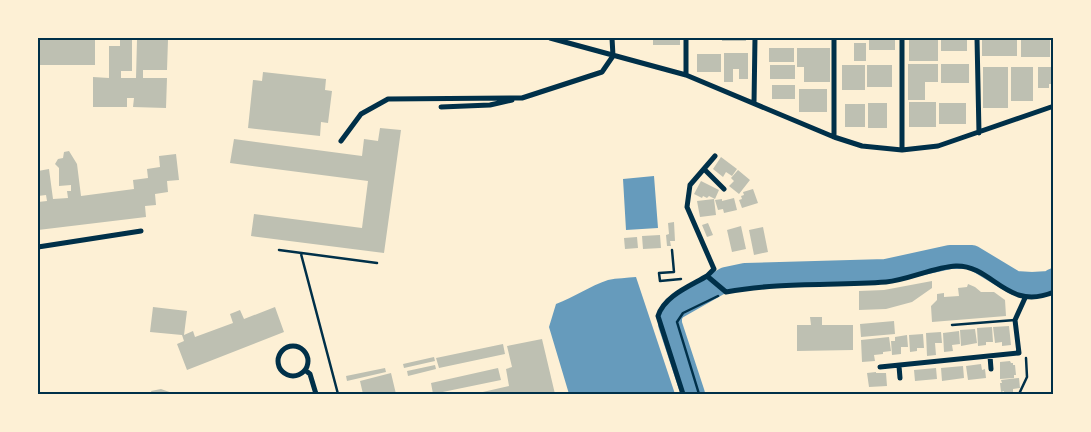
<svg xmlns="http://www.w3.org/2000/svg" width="1091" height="432" font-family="'Titillium Web',sans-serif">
<rect width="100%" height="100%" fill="#fdf0d5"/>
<path fill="#669bbc" d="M654,176L658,228L626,230L623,179Z
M636,277L675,394H569L549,327L556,304C574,297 590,286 608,280C617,278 627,278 636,277Z"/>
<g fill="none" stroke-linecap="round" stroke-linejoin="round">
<path stroke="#669bbc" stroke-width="24" d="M693,394L670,324V315L675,308L726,279L745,275L886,271L950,257H972L1015,283L1032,284L1049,283L1054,280"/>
</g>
<path fill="#bec0b2" d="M38,38H95V65H38Z
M120,38H132V71H121V78H136L137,40H168L167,70H143V78H167L166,108L133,107L134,98H127V107H93V77L109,78V46H120Z
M653,38H680V45H653Z
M722,38H746V41H722Z
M798,38H827V40H798Z
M869,38H895V50H869Z
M909,38H938V61H909Z
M941,38H967V51H941Z
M982,38H1017V56H982Z
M1021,38H1050V57H1021Z
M854,43H866V61H854Z
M769,48H794V62H769Z
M797,48H830V82H804V67H797Z
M724,53H748V79H739V69H733V82H724Z
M697,54H721V72H697Z
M908,64H938V82H925V100H908Z
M941,64H969V83H941Z
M770,65H795V79H770Z
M842,65H865V90H842Z
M867,65H892V87H867Z
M983,67H1008V108H983Z
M1011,67H1033V101H1011Z
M1038,67H1054V84H1049V88H1038Z
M263,72L326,79L325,90L332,91L328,123L321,122L320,136L248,128L253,80L262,81Z
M772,85H795V99H772Z
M799,89H827V112H799Z
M909,102H936V127H909Z
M868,103H887V128H868Z
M939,103H966V124H939Z
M845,104H865V127H845Z
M380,128L401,130L384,253L251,236L254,214L362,228L368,181L230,163L234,139L362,156L364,139L378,141Z
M69,151L77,164L81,196L134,189L133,180L148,178L147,169L160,167L159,156L176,154L179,180L167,181L168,192L155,194L156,205L145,206L146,217L38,230V202L47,201L46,195L38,196V171L49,169L53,199L68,198L67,191H71V185L59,186V168L55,164L58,159L63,158L64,152Z
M721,157L737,169L732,176L726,172L723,177L713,169Z
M738,170L750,180L739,194L729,186L734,181L731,178Z
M701,181L719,190L715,199L709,196L707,198L703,196L702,198L694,194Z
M753,189L758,203L742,208L739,200L742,199L741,196L744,195L743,192Z
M734,198L737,210L724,213L723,209L718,210L715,200L722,199V201Z
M714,199L716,215L700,217L697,201Z
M674,222L675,241H670L671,246H667L666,235L669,234L668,223Z
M708,223L713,235L707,237L702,225Z
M741,226L746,249L732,252L727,230Z
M763,227L768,252L754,255L749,230Z
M660,235L661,248L643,249L642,236Z
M637,237L638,248L625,249L624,238Z
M932,281V288L912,302L886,309L859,310V291L884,290Z
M968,284L975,287L981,292H994L1005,300L1006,316L932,322L931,306L937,300V294L944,293V297L959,296L958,288L967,287Z
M153,307L187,311L184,335L193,331L195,337L233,323L230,314L240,310L244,319L275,307L284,332L187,370L177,344L184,341L182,335L150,332Z
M810,317H822V325H853V350L797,351V325H811Z
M894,321L895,334L861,337L860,324Z
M1009,326L1011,345L1002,346V342L995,343L993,327Z
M992,327L993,342H986V345L978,346L977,328Z
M975,329L977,343L961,346L960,330Z
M959,331L960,344L952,345L953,351L944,352L943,333Z
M941,332L942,343H935L936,355L927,356L926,333Z
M923,334L924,348H917V351L910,352L909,335Z
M907,335L908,347H901V354L892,355L891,341H895V337Z
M889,337L891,351L883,352V354L874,355L875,361L862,362L861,340Z
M542,339L555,394H474L509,386L506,369L512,367L507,346Z
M503,344L505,354L439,368L436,358Z
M434,357L435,361L404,368L403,364Z
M1010,361L1011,363H1013V365H1015L1016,375H1014V378L1000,379V362Z
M981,364L982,370L985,369L986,378L968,380L966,366Z
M435,365L436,369L408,376L407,371Z
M963,366L964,378L942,381L941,368Z
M385,368L386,372L347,381L346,376Z
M498,368L501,380L433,394L431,383Z
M936,368L937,379L915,381L914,370Z
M876,372V373H886L887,386L869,387L867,373Z
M391,373L396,394H363L360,381Z
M1019,378L1020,388L1013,389V392L1004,393V391L1001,392L1000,383H1002L1001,380Z
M161,389L175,394H152L151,391Z"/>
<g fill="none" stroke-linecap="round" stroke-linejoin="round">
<path stroke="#003049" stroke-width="2.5" d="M672,250L674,272L659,273L660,281L681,279
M699,394L677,322L683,313L718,296
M1019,394L1027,377L1026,358"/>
<path stroke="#003049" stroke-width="2.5" d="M279,250L377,263
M301,254L338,394
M952,325L1015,320"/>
<path stroke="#003049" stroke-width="5" d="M550,38L686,75L834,137L862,146L902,150L938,146L1054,106
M834,38V137
M977,38L979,133
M686,75V38
M754,103L755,38
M441,107L490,105L512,100
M341,141L361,114L388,99L522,98L602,72L613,56L612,38
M902,150V38
M704,169L724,189
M38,247L141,231
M707,276L714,269L687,207L690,185L715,156
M278 361a15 15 0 1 1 30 0a15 15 0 1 1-30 0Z
M990,356L991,369
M899,366L900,378
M880,367L1019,353L1015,320L1025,298
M305,370L310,374L316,394
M683,394L658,316C664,296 690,286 707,276L726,292C779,282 833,286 886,282C908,280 934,267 956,266C993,265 1006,312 1054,292"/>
</g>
<rect width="1091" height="432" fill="none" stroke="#fdf0d5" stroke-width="78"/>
<rect x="39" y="39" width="1013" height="354" fill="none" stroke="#003049" stroke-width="2"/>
</svg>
